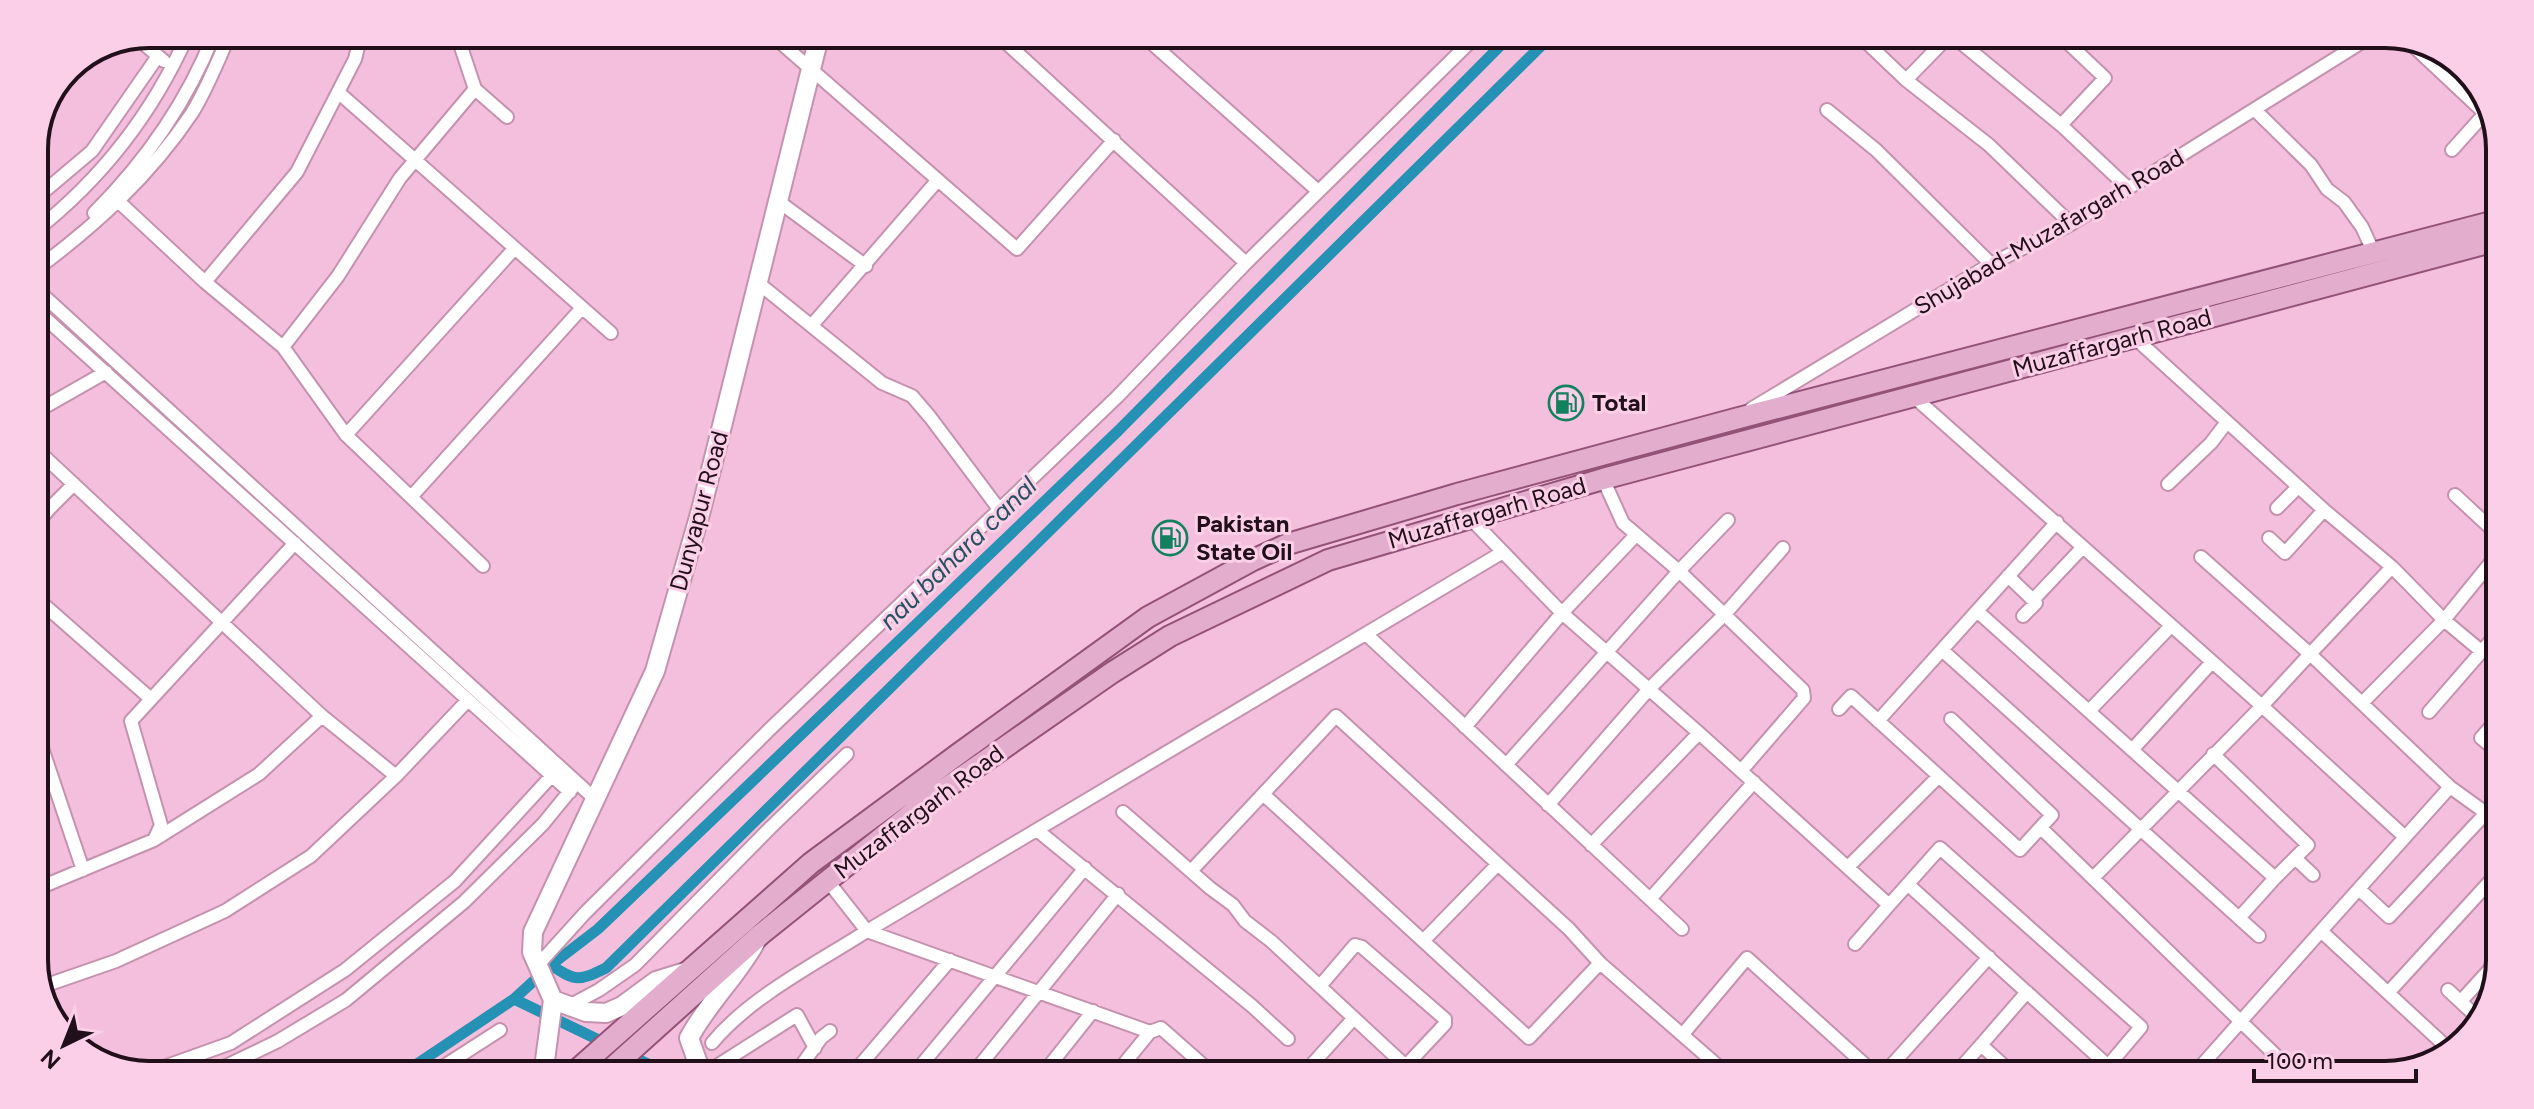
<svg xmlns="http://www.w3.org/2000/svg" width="2534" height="1109" font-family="Figtree,sans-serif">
<rect width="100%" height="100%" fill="#f4bfdc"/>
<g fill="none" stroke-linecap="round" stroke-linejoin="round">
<path stroke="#2591b4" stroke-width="11" d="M551,965C576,982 579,981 606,968L1548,39
M514,999L607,1044
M626,1054L657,1068
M411,1068L514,999L551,965L598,929L1118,431L1507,39"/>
<g stroke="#c592ae" stroke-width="16">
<path id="street" d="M457,35L475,89
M773,36L1017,249L1114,140
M1000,37L1246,263
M1146,38L1318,191
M138,39L164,61
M1864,40L1906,80
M1944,41L1906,80L1989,145L2071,224
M1959,41L2061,125
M2066,41L2105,78L2061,125L2128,188
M2410,43L2492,120
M338,92L611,333
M1827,110L1876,150L1991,264
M2255,110L2311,165L2327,189L2344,202L2362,227L2374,253
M2452,150L2488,110
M34,200L92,151L158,56
M118,201L205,282L297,172L355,59L361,35
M778,201L866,266
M94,213C146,161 187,102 214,34
M34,232C103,178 153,113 188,34
M34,271C95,226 150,176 192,113C207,89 218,60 230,34
M205,282L283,347L346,435L483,566
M757,282L882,383L912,396L930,417L999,509
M34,287L595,799
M34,308L570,792
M812,325L937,181
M2135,338L2324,510L2392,567
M283,347L338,276L400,178L475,89L507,117
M1913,396L2262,706L2093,878
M1751,409L1991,264L2071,224L2362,42
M34,413L106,372
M346,435L514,249
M34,447L322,716
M1603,479L1623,523L1679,571L1803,690L1804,698L1741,771
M2168,484L2211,443L2227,422
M2455,495L2496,533
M411,497L581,309
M2277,508L2298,487
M1470,518L1562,613L1699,733L1878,895L1889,905L1907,885L1913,889L2117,1074
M34,527L50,508L74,484
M2269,538L2285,553L2324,510
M2201,557L2310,654L2392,567L2444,620L2481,651
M2008,576L2036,603L2023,616
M34,596L151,699
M2033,600L2083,547
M1977,611L2275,878L2239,918
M1366,634L1682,929
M1942,650L2259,936
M2362,703L2444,620L2496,556
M1839,709L1851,696L2020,850L2052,815L1951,719
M2089,711L2171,626
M2429,712L2495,636
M1878,721L2057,522
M34,724L83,870
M1465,727L1562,613L1636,535
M2494,749L2481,738L2494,723
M2132,750L2212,662
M2213,754L2308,845L2275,878
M1506,765L1679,571L1728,520
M396,776L468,700
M1263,794L1529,1038L1600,963
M1548,805L1649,689L1725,614L1783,548
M1123,812L1210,888L1233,905L1245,921L1271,941L1411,1071
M2041,828L2296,1075
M1037,830L1252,1006L1288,1039
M2405,837L2262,706L2310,654L2450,787L2321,931L2452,1052
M1591,845L1699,733
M2295,858L2313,875
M1848,867L1939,776
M1191,871L1336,716L1569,929L1600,963L1726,1073
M827,880L867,931L1150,1032
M1907,885L1940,848L2141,1027L2108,1066
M2359,889L2389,917L2486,813L2450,787
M34,890L154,840L161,825L131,721L295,543
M1650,899L1754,782
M1423,941L1498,864
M1855,944L1889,905
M537,966L585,913L770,729L1117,397L1246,263L1473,39
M1320,986L1355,945L1362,947L1445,1019V1024L1401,1071
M41,987L116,961L225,911L311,856L396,776L322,716L259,774L154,840
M2448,990L2478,1018
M2388,993L2493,878
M2461,1001L2492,967
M569,1006L599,990L635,965L771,827L847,754
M1683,1034L1747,958L1874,1073
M712,1043C750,997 817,963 867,931L1503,552
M164,1067L231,1043L345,970L455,881L556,771
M224,1067L278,1041L346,1000L464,902L543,824L574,786
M441,1068L500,1030
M1889,1068L1989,957
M712,1069L797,1015L815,1048
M799,1069L821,1038L830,1031
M857,1069L950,960
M918,1069L1085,868
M976,1070L1118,894
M1046,1070L1093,1011
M1119,1070L1150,1032L1161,1028L1204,1066
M1306,1071L1354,1018
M1956,1073L1981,1045
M2013,1074L1981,1045L2027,992
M2194,1074L2321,931"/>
</g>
<g stroke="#c592ae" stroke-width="22">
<path id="secondary" d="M553,1000L586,1012L606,1013L622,1006L656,981L688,971
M544,1068L553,1000L532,952L533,932L655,671L701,510L819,37
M700,1069L689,1038C707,1004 736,977 755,943"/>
</g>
<g stroke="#935278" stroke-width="24">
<path id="primary" d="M579,1068L811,863L957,755L1148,617L1253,560L1288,544L1457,494L1735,419L2499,220
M612,1068L760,935L926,802L1113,672L1170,636L1328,560L1603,479L2499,240"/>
</g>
<use href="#street" stroke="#fff" stroke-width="12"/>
<use href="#secondary" stroke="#fff" stroke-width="18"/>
<use href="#primary" stroke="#e3adcd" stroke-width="20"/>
</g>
<defs>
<g id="fuel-ring" transform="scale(1.8)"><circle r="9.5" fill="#fbcfe7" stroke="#13815e" stroke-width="1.5"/><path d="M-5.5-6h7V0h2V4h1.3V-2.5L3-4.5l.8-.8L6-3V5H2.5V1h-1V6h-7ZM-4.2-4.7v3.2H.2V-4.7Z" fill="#13815e"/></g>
</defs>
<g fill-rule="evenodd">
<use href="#fuel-ring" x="1566" y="403"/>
<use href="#fuel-ring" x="1170" y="538"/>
</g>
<g text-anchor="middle" stroke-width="6" stroke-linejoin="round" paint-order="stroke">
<g font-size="24" fill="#210f1a" stroke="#fbcfe7">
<text transform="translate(2049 232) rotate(-30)" y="8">Shujabad-Muzafargarh Road</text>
<text transform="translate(2112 343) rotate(-15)" y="8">Muzaffargarh Road</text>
<text transform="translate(699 511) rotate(-75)" y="8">Dunyapur Road</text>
<text transform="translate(1487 513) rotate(-16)" y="8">Muzaffargarh Road</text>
<text transform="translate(919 812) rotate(-37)" y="8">Muzaffargarh Road</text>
</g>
<g font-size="24" font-weight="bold" fill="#210f1a" stroke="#fbcfe7" text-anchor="start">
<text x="1592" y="411">Total</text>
<text x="1196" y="532">Pakistan<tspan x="1196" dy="28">State Oil</tspan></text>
</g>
<g font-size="26" font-style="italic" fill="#265161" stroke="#fbcfe7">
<text transform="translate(958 553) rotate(-44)" y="9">nau bahara canal</text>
</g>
</g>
<path d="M0 0H2534V1109H0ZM149 48H2385A101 101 0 0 1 2486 149V960A101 101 0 0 1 2385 1061H149A101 101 0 0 1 48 960V149A101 101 0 0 1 149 48Z" fill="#fbcfe7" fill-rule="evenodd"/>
<path fill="none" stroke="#210f1a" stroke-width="4" d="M149 48H2385A101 101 0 0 1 2486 149V960A101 101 0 0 1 2385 1061H149A101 101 0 0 1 48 960V149A101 101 0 0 1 149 48Z"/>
<g transform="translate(64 1045) rotate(223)" stroke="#fbcfe7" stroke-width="6" paint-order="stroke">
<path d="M0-6L14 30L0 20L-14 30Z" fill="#210f1a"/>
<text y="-12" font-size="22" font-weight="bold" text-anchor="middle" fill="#210f1a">N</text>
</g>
<path d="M2254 1069v12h162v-12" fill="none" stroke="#210f1a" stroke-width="4"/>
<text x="2266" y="1069" font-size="24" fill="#210f1a" stroke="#fbcfe7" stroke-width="6" paint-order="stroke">100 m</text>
</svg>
